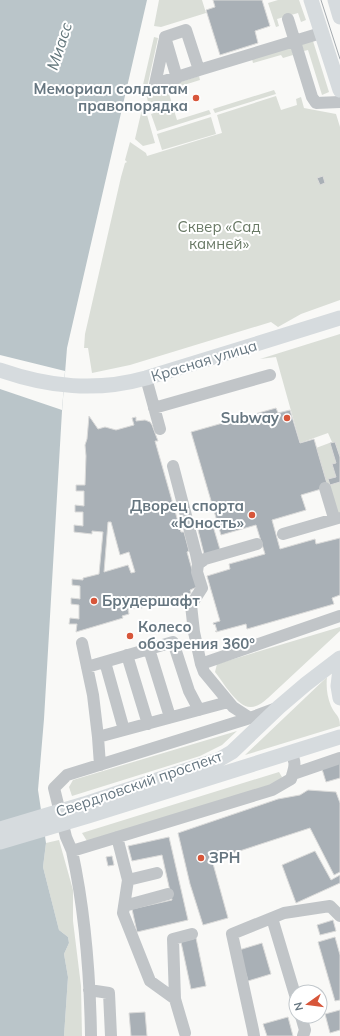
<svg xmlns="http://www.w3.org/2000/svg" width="340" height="1036" font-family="Mulish,sans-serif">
<rect width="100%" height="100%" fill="#f9f9f7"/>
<path fill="#daded7" d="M159,0H202L206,13L161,27L154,26Z
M278,0H299L306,20L301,22L298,13L277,19L279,26L276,27L268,3Z
M154,37L158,38L147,88L142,89Z
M313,41L329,92L322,95L308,50L304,51L301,44Z
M291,47L293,55L283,58L281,55L253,63L252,59Z
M199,76L200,80L168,90L172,104L150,111L146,93Z
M274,90L276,94L215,113L213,109Z
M276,96L281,110L297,105L296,99L301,97L304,108L336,114L340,127V300L301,314L278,327L271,322L130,365L92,373L88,348H84L85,334L121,177L125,163L127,162L125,160L130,142L146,153L147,156L225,132L222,133L217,115Z
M173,107L177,120L209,110L211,114L157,131L151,114Z
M145,108L155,143L143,146L135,139L142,109Z
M211,117L216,134L162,150L157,134Z
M340,334V520L328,487L316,448L332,442L328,433L300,443L276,357L260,359Z
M340,627V631L268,698C263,702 258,707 251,707C238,708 223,682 215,672L217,664Z
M327,677C326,687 327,696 331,706C335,715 340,715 340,726L245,755Z
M237,731L222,745L200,756L72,796L69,787L73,780Z
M279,772L282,777L279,783L87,841L82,833Z
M59,840L73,890V921L81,986L82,1036H64L68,977L64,954L69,943L68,937L59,930L43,867L46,843Z"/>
<path fill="#bac5c9" d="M0,0H147L67,348L62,411L44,719L38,790L46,843L43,867L59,930L68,937L69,943L64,954L68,977L64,1036H0Z"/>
<path fill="#f9f9f7" d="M0,355L65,371L62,410L0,389Z"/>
<path fill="#a9b0b6" stroke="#dbdbda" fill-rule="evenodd" d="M213,0H262L270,26L255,31L258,43L220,55L206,10L215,7Z
M323,176L325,183L320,185L317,178Z
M276,408L278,413L290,410L300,443L314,439L328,487L301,495L306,510L272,520L280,549L315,539L316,544L340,538V595L332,598L334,604L247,629L246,624L216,632L215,631H217L215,624L214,625L213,623L220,621L207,576L230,569L229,564L265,554L256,525L221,535L191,432Z
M89,416L98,429L105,427L116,430L134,425L132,418L136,417V421L145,420L150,422L152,425L158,441H155L181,532H184L189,551L187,552L197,587L190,590L191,593L138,609L137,607L128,610L129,614L122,616L123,618L76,632L77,624H69L70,618L79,619V605L71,604V598L80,599V586L72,585V579L83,580V578L99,574L103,532L92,531V534L74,532V525L83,526V512H75V505L84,506V491H76V485H85L86,456L85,445L87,439ZM108,522H111L120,555L129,552L135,572L131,573L128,565L104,572Z
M335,442L340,457V482L330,485L328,479L336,477L332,464L336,463L330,443Z
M213,526L221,553L205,558L198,530Z
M340,763V778L326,782L322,769Z
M308,790L336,792L340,803V872L334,875L310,828L212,860L228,918L203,925L190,884L178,833L278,799L300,795Z
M169,837L188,920L137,932L132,909L172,900L162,855L132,861L128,846Z
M315,851L331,880L340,875V883L296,903L282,865Z
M112,856L114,865L108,866L106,857Z
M333,920L336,931L320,935L317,925Z
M335,937L340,955V1000L335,1001L318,942Z
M196,938L206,986L191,989L181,942Z
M262,943L271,974L248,981L239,950Z
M340,1010V1030L330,1033L325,1014Z
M145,1012L147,1036H131L129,1013Z
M288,1017L293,1036H267L263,1024Z"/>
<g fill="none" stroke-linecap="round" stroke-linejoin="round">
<path stroke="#c1c5c8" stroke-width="12" d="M288,19L312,97L316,103L340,102
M165,38L155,84L199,70
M177,78L165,37L186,30L199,70L321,33
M146,378L160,429
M154,408L270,375
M173,466L196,554L198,564
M325,488L334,518
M283,534L338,518
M82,643L93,695L98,737L228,702
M149,649L170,717
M127,655L148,724
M105,662L124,730
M201,664L340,616
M87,667L173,642L189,691L199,710
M277,708L250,718L67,775L54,788L66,837L72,851L272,790L291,779C294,769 297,763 291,753
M250,718L233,707L204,672L201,664L194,632L191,605L202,588L197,572L198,564L205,559L257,544
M98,737L100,765
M293,774L340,758
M117,837L128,880L123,913L150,981L175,999L185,1033
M72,851C85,911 90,975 91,1036
M128,880L157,873
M124,906L168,894
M272,918L296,998
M89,990L109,993L111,1036
M175,999L173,939L192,934
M301,1016L305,1030L303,1036
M254,1036L253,1030L232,934L284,913L330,906L340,916"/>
<path stroke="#d6dbde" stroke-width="15" d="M311,0L340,90
M335,0L340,17
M0,370C49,387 96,392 146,378L340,318
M340,669L338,686L340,698
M0,829L84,804L220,759L232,752L279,707L306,684L340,658
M0,842L88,816L340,737"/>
<path stroke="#a3a9ae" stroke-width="1" d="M321,0L340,59"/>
</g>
<g fill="#d7563a" stroke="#fff" stroke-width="1.5">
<circle cx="196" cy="98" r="4"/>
<circle cx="287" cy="418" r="4"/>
<circle cx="252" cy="515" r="4"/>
<circle cx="94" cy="601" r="4"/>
<circle cx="130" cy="636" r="4"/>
<circle cx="201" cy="858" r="4"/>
</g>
<g text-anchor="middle" stroke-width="4" stroke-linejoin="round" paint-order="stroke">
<g font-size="15" font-weight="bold" fill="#667680" stroke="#fff" text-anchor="end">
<text x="188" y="94">Мемориал солдатам<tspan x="188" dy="17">правопорядка</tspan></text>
<text x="279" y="423">Subway</text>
<text x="244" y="511">Дворец спорта<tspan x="244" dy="17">«Юность»</tspan></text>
<text x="102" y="606" text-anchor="start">Брудершафт</text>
<text x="138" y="632" text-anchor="start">Колесо<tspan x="138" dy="17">обозрения 360°</tspan></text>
<text x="209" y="863" text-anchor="start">ЗРН</text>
</g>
<g font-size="15" fill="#697965" stroke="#fff">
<text x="219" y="232">Сквер «Сад<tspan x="219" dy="17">камней»</tspan></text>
</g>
<g font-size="15" fill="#667680" stroke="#fff">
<text transform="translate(204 361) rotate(-17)" y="5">Красная улица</text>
<text transform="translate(139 784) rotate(-19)" y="5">Свердловский проспект</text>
</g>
<g font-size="16" font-style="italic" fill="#61757a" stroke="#fff">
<text transform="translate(59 46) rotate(-72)" y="6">Миасс</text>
</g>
</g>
<g transform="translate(308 1004) rotate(256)"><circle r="19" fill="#ffffff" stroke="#c2c8cc"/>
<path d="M0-3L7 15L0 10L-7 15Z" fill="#d7563a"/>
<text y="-6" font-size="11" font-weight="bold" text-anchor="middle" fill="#667680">N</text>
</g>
</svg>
